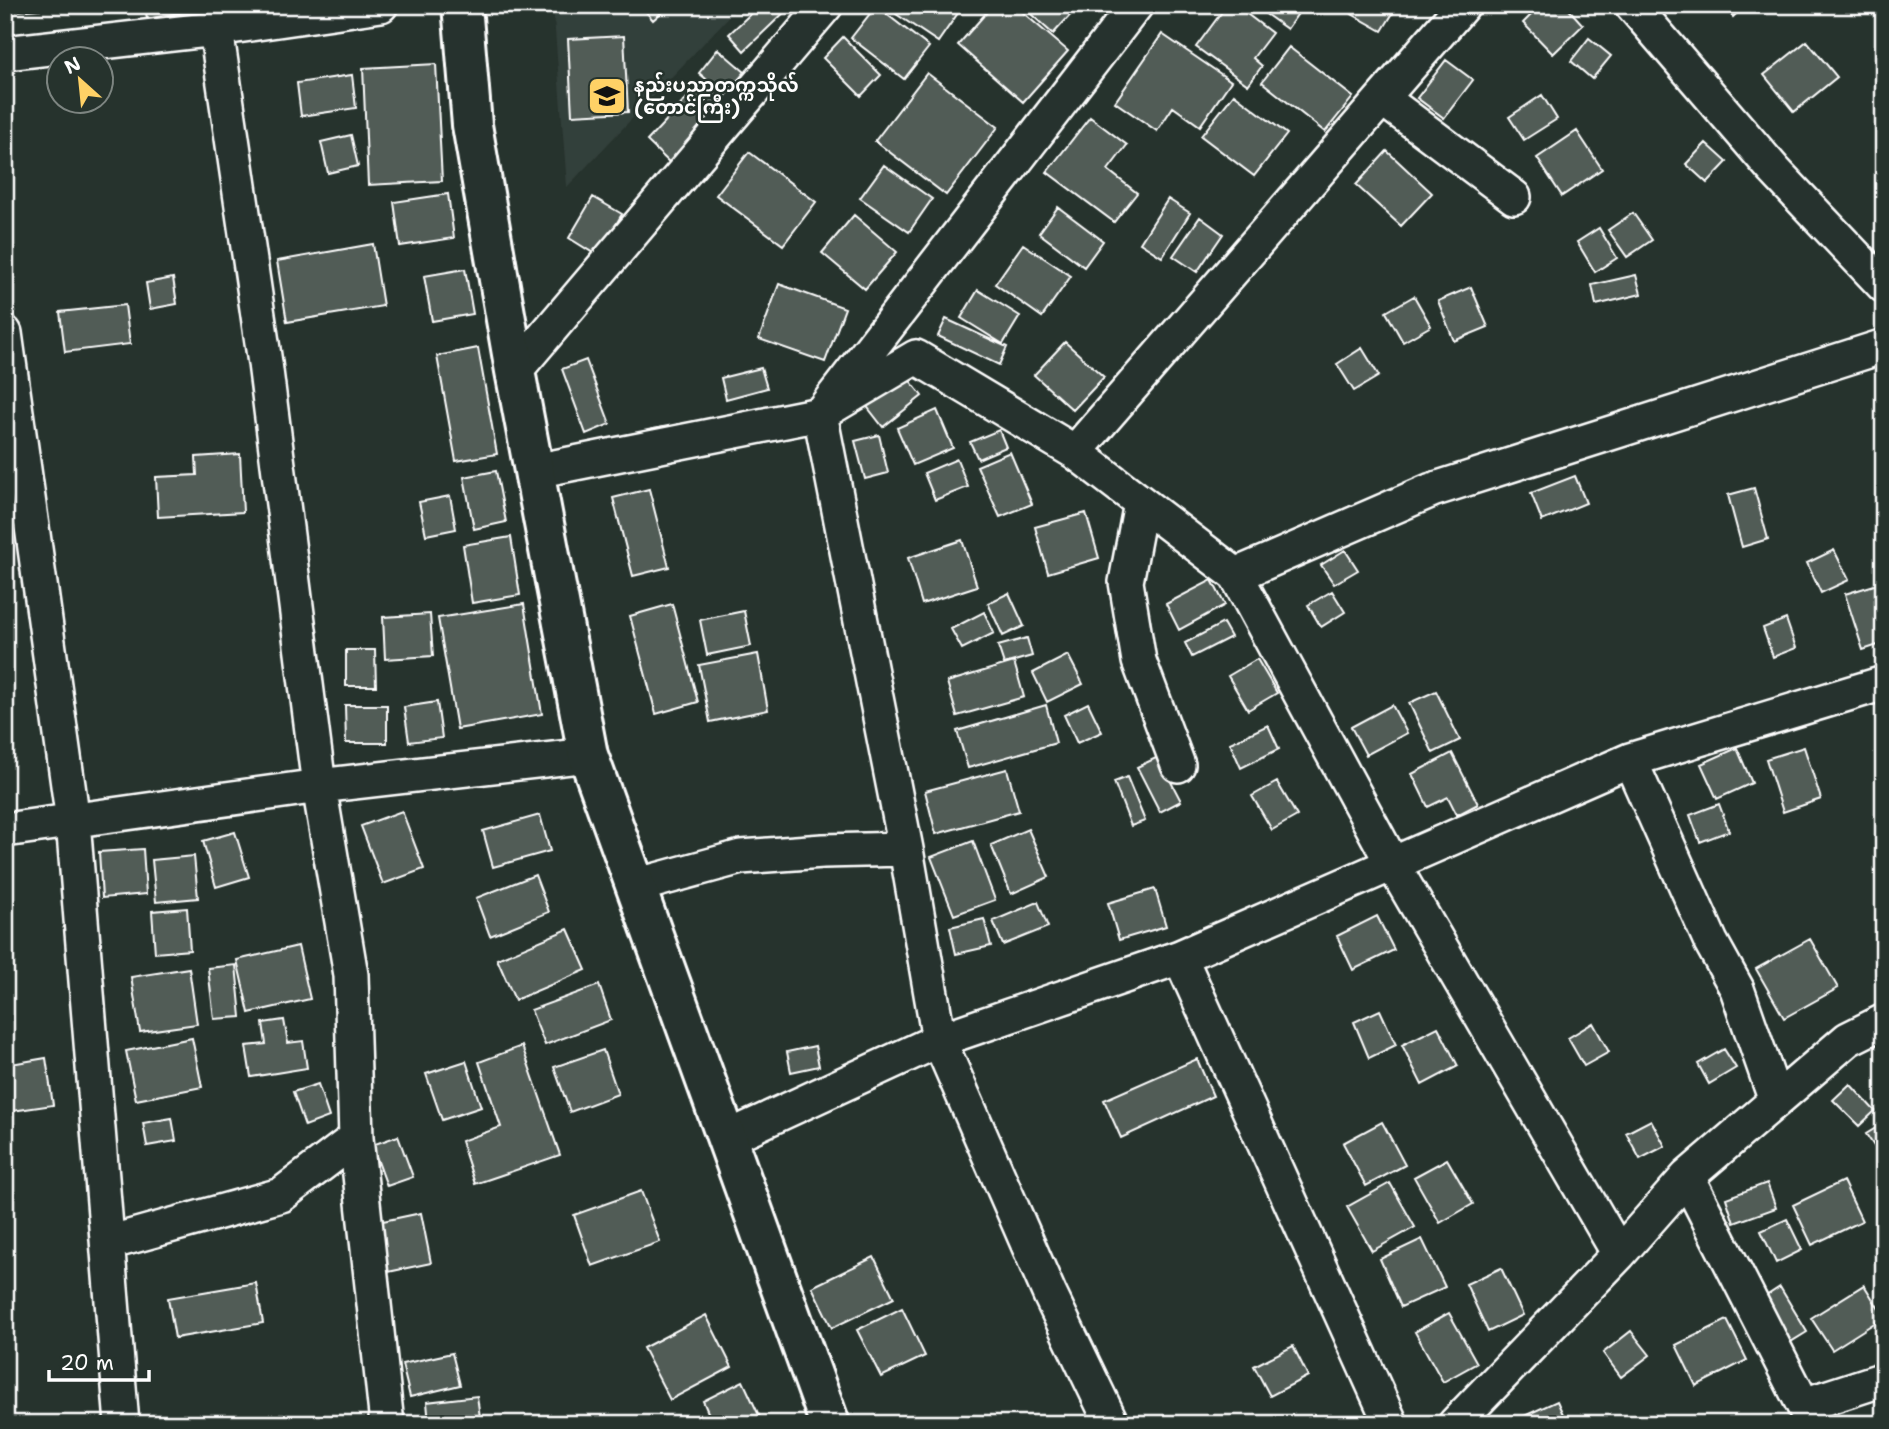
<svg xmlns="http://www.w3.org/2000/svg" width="1889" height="1429" font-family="'Shantell Sans','Noto Sans Myanmar',sans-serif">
<rect width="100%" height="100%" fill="#26332d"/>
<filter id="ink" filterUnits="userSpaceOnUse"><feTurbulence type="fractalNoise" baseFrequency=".0143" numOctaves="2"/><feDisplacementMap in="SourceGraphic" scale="14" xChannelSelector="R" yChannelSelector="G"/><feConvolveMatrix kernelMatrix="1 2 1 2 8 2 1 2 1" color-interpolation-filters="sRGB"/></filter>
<g filter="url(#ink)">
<path fill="#333f3a" d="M553,5H740L567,187Z"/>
<path fill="#515c57" stroke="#fff" stroke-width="2" d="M16,5H61V7L16,11Z
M145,5H194L195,10L147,19Z
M640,5H670L653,20Z
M760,5H792L744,51L729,34Z
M901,5H947L958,13L938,42L896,14Z
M993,5H1014L1068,51L1023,102L958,45Z
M1021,5H1067L1074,11L1053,34Z
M1227,5H1235L1272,33L1253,58L1262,66L1248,85L1196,47Z
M1253,5H1304L1287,29Z
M1357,5H1398L1382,31L1352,14Z
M1541,5H1565L1583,25L1553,54L1523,23Z
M1722,5H1745L1733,17Z
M876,6L929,47L904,79L851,38Z
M1162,34L1231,81L1200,126L1173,107L1157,131L1115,102Z
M624,36L628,112L572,115L568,39Z
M843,37L881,75L861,96L823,58Z
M1589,38L1611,56L1592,79L1571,61Z
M1807,41L1837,77L1794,112L1764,75Z
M1289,47L1353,97L1325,132L1262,82Z
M718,49L745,72L725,95L699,73Z
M1446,60L1473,80L1444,118L1417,98Z
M436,64L442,181L368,185L363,68Z
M927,73L998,127L946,195L875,141Z
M352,75L356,108L301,116L297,83Z
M702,82L728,106L672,165L647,141Z
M1234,94L1287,134L1254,176L1201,136Z
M1542,95L1557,119L1524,140L1509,117Z
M1090,117L1127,145L1108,170L1137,193L1114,222L1047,172Z
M1577,131L1602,169L1562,196L1537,158Z
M351,135L358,166L328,173L321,142Z
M1706,143L1727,162L1707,183L1686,164Z
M1387,151L1432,193L1401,226L1356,185Z
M749,152L816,202L783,245L716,195Z
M884,165L932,199L909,232L860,198Z
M448,194L454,238L400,246L394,202Z
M593,197L622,214L598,256L569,238Z
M1168,199L1190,213L1162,257L1140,243Z
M1058,207L1103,241L1084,267L1039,233Z
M1633,213L1652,240L1627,257L1608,230Z
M854,215L897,252L865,289L822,253Z
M1200,217L1223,234L1197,272L1173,256Z
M1599,228L1617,258L1595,272L1577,242Z
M373,244L383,306L287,322L277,261Z
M1023,244L1071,276L1042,317L995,284Z
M465,269L473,314L432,321L424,276Z
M1636,275L1641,294L1596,305L1592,285Z
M173,278L177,304L150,309L146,283Z
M779,284L845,308L825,362L759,339Z
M1471,287L1488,327L1454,341L1438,301Z
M978,290L1020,316L1003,344L961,318Z
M1414,296L1431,326L1403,342L1386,312Z
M125,305L130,344L65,352L60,312Z
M946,319L1007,347L999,365L938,336Z
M1065,342L1104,377L1073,410L1034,375Z
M478,348L497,454L456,461L437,356Z
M1362,348L1379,376L1354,391L1337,364Z
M586,360L610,424L586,434L562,369Z
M761,368L767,388L726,399L721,378Z
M905,374L922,396L883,427L865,404Z
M937,410L953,448L913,465L897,428Z
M999,430L1006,447L978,459L970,442Z
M879,435L888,473L865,479L855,441Z
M1010,452L1032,504L1000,517L977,466Z
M240,454L243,512L158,517L156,477L197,475L196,457Z
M957,459L968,487L935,500L924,473Z
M496,471L506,522L474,529L464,477Z
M1575,476L1586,503L1542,521L1531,493Z
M1754,488L1768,539L1742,547L1728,495Z
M649,489L669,567L633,576L613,498Z
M450,496L456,529L426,535L419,502Z
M1086,513L1099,558L1048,573L1035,527Z
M511,537L520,595L472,603L463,545Z
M962,540L977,586L922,604L908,558Z
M1345,550L1358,570L1334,584L1321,565Z
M1834,550L1849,580L1821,593L1807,563Z
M1212,580L1225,605L1179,630L1166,604Z
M1884,582V643L1863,650L1845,594Z
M1332,591L1345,612L1321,627L1308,605Z
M1009,593L1024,626L1003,636L988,603Z
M524,604L542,714L457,729L438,618Z
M672,604L698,702L656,714L630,616Z
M744,611L751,646L707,655L700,620Z
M984,612L994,633L962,649L951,629Z
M430,614L433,656L385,659L383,617Z
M1786,619L1796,648L1773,657L1763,628Z
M1223,623L1231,637L1192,657L1185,643Z
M1027,638L1032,656L1004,664L998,646Z
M346,650H375L376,686H346Z
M758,654L768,710L710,722L699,665Z
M1068,655L1083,684L1047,702L1033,673Z
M1257,659L1277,693L1248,710L1228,676Z
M1014,662L1024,697L957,716L947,682Z
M1436,691L1460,740L1433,753L1409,703Z
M437,702L442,738L409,742L404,707Z
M1088,703L1102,732L1077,743L1064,715Z
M345,705H387V743H346Z
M1046,705L1056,743L968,768L957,731Z
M1392,705L1407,733L1366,755L1351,727Z
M1268,725L1279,749L1241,768L1230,743Z
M1804,747L1821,799L1783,812L1766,759Z
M1737,748L1752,783L1717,799L1701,764Z
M1452,753L1478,804L1457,815L1448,797L1428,807L1412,774Z
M1158,757L1181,801L1160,812L1137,767Z
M1007,769L1019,811L936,834L925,791Z
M1127,777L1145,821L1131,826L1114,782Z
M1277,782L1297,816L1272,830L1252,796Z
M1719,804L1729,831L1700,842L1690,815Z
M402,811L424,869L383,884L361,826Z
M540,815L550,851L493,867L483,831Z
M1028,829L1049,877L1011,894L991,845Z
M235,832L249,877L216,887L203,841Z
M973,841L995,900L954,915L931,857Z
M143,849L146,894L102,898L99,852Z
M194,856L198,898L156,902L152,860Z
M535,875L549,912L490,936L476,898Z
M1155,889L1166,926L1119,940L1108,903Z
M1038,902L1048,927L1003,945L993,921Z
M187,908L190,950L155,953L152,911Z
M1377,916L1394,950L1353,970L1337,936Z
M984,919L991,946L956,954L950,927Z
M568,929L586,970L515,1000L497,959Z
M1810,939L1838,988L1784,1018L1756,969Z
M298,946L310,999L249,1013L237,960Z
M236,965L241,1017L214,1019L208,968Z
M189,968L197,1024L140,1032L131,977Z
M599,985L611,1020L545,1045L531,1010Z
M1380,1010L1396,1045L1369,1058L1354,1022Z
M284,1020L288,1043L303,1041L307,1068L251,1077L246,1046L266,1044L263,1023Z
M1593,1023L1609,1052L1584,1066L1568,1038Z
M1438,1027L1458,1066L1422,1085L1402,1045Z
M192,1038L202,1087L136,1100L126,1051Z
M522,1046L560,1155L475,1184L461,1141L501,1127L479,1062Z
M815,1046L819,1066L791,1072L787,1052Z
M1724,1049L1736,1068L1709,1084L1698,1064Z
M603,1050L618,1094L570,1112L554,1067Z
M46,1058L53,1105L5,1112V1065Z
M1197,1059L1213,1096L1121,1138L1104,1100Z
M466,1061L481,1107L442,1120L426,1074Z
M318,1084L329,1117L305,1126L293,1092Z
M1850,1084L1875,1111L1859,1126L1833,1100Z
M172,1118L176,1141L147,1146L143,1123Z
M1651,1120L1665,1146L1640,1159L1626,1133Z
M1382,1122L1405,1165L1366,1186L1343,1143Z
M1884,1123V1161L1866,1134Z
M398,1136L413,1177L387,1186L372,1145Z
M1447,1159L1473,1204L1440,1223L1414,1177Z
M1843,1181L1862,1221L1812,1245L1793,1205Z
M1390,1183L1415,1227L1372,1251L1347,1207Z
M1767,1183L1776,1208L1734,1223L1726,1198Z
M641,1191L660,1242L592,1266L574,1215Z
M421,1213L431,1263L388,1272L378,1222Z
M1787,1219L1802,1250L1776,1263L1761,1231Z
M1422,1239L1445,1287L1401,1307L1380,1259Z
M874,1257L894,1298L832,1328L812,1287Z
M1501,1268L1523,1315L1488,1332L1466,1284Z
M256,1283L263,1323L175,1338L168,1298Z
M1864,1285L1884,1317L1832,1350L1811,1318Z
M1780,1287L1807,1332L1789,1343L1763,1298Z
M902,1308L925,1356L881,1377L857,1330Z
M1449,1313L1477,1363L1443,1382L1415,1332Z
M706,1315L732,1367L670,1400L643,1348Z
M1727,1320L1747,1360L1696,1386L1676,1345Z
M1631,1331L1650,1355L1621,1377L1603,1353Z
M1293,1346L1308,1376L1270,1396L1254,1366Z
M452,1353L460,1385L410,1397L402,1364Z
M743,1381L763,1424H713L703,1401Z
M477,1396L481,1424H429L427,1402Z
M1557,1401L1567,1423L1525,1424L1522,1417Z"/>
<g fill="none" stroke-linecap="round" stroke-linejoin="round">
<g stroke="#fff" stroke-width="38">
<path id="street" d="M1632,5L1774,170L1884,286
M216,29L265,363L319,786L351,975L356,1138L387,1424
M5,53L216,29L381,5
M1383,99L1514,197
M5,333L73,821L122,1424
M515,371L826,5
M1075,452L1463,5
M535,471L820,414L916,357L1075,452L1236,575L1392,863L1619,1254
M1141,503L1126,582L1139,661L1178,765
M1236,575L1432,490L1884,346
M1630,760L1711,942L1737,989L1776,1101
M5,830L319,786L588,755
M906,849L939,1040L1050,1295L1112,1424
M635,886L741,857L823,851L906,849L820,414L1136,5
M1180,957L1391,1424
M727,1138L939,1040L1180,957L1630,760L1884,683
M1687,1177L1813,1424
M108,1243L281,1195L356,1138
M1804,1405L1884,1379
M1455,1424L1619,1254L1687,1177L1848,1039L1884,1021"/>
</g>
<g stroke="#fff" stroke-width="44">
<path id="secondary" d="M462,5L472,125L515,371L588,755L830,1424"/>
</g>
<use href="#street" stroke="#26332d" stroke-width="33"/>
<use href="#secondary" stroke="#26332d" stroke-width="38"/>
</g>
</g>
<defs>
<g id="university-square" transform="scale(2.0125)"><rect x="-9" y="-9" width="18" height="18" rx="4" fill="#ffd166" stroke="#26332d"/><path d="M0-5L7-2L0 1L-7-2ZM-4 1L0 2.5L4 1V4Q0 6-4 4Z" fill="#111"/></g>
</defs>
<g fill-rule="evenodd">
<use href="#university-square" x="607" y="96"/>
</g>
<g text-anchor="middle" stroke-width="5" stroke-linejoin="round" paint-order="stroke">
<g font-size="19" font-weight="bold" fill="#fff" stroke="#26332d" text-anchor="start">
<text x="634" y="92">နည်းပညာတက္ကသိုလ်<tspan x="634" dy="22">(တောင်ကြီး)</tspan></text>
</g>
</g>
<rect width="1889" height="1429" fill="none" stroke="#26332d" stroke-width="28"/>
<rect x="14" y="14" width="1861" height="1401" fill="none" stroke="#fff" stroke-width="2.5" filter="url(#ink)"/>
<g transform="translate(80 80) rotate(333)"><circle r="33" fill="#26332d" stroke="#7d8581" stroke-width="2"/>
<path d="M0-5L12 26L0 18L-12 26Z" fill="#ffd166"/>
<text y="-10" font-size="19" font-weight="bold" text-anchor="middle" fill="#ffffff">N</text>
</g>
<path d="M49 1370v10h100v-10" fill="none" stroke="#ffffff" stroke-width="3.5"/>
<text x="60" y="1370" font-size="21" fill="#ffffff" stroke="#26332d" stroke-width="5" paint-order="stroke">20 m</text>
</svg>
